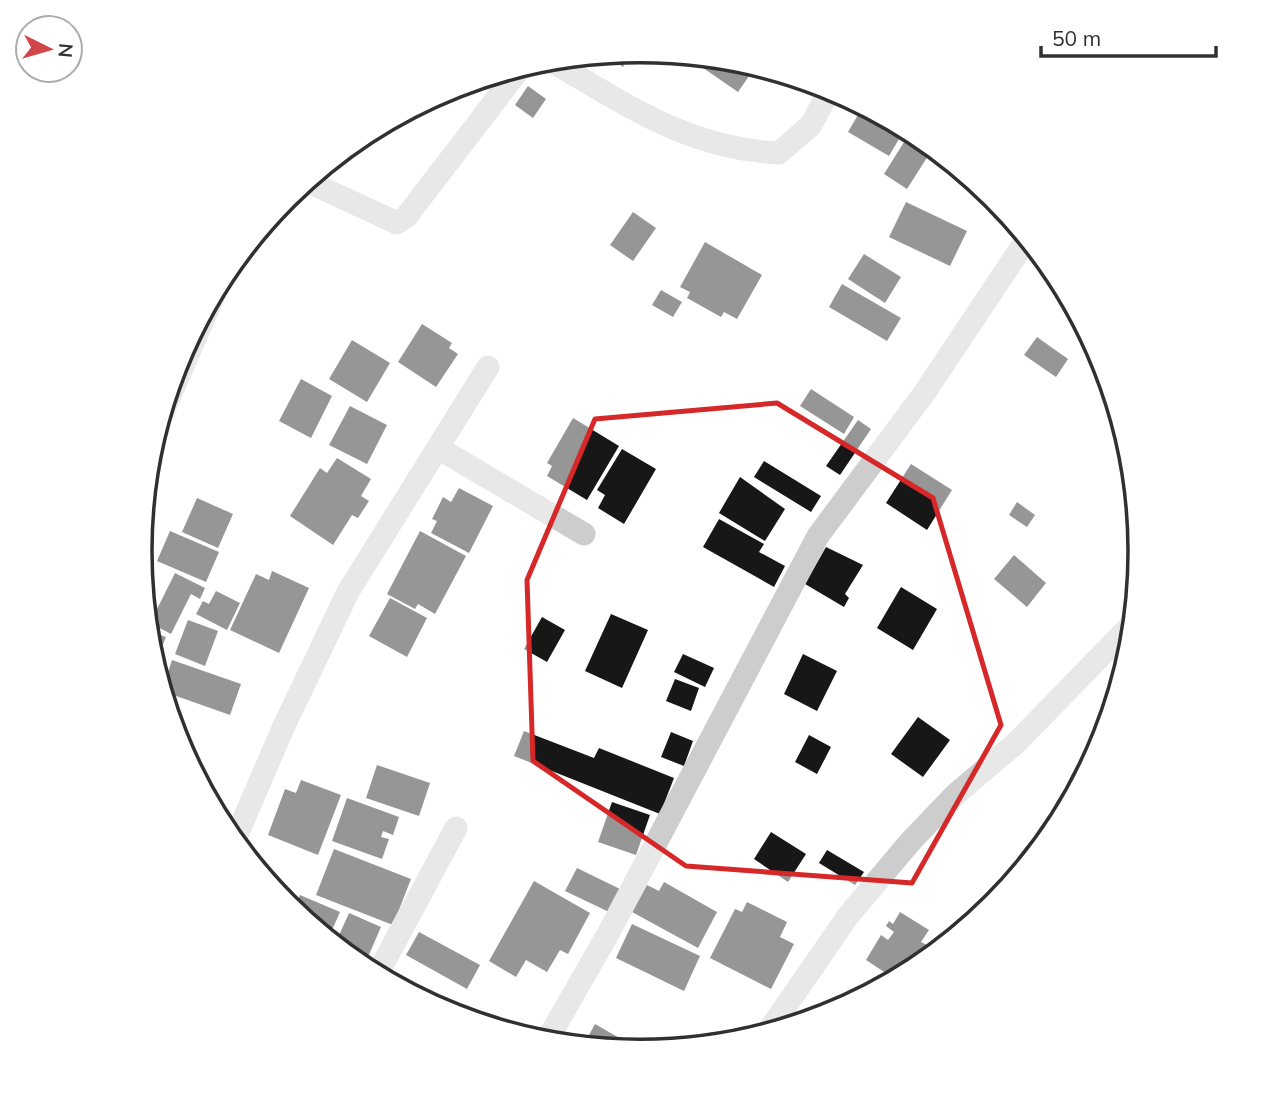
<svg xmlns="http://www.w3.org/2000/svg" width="1279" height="1102" font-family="Mulish,sans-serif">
<rect width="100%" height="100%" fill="#fff"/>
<path fill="#171717" d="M633,51L623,67L605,54Z
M696,56L737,60L756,66L738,92L693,61Z
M528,86L546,99L533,118L515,105Z
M863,106L905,129L889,156L848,132Z
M911,131L933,148L907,189L884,174Z
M906,202L967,231L950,266L889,237Z
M633,212L656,228L633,261L610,245Z
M705,242L762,275L737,319L724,312L721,317L687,298L690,292L680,287Z
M864,254L901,277L885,303L848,279Z
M842,284L901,318L887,341L829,307Z
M661,290L682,302L673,317L652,305Z
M422,324L452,343L449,348L458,354L436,387L398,362Z
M1037,337L1068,359L1056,377L1024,355Z
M352,340L390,363L367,402L329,379Z
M301,379L332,396L311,438L279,421Z
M811,389L854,417L844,434L800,406Z
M350,406L387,425L367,464L329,445Z
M573,418L619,446L587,500L547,476L552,466L547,463Z
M858,420L871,429L840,475L826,466Z
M622,449L656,469L624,524L598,508L605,495L597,490Z
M337,458L371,479L361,496L369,501L358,518L352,515L333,545L290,516L320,468L327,473Z
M764,461L821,496L811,512L754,477Z
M911,464L952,490L927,530L886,503Z
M740,477L785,509L765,541L719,513Z
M459,488L493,506L469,553L431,533L437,521L432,519L443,497L451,502Z
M197,498L233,514L218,548L182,532Z
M1017,502L1035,515L1027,527L1009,515Z
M719,519L764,544L759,552L785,566L774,587L703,547Z
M170,531L219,552L206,582L157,561Z
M420,531L466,556L435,614L418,604L415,609L387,594Z
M826,547L863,565L845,594L849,598L844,607L805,584Z
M1014,555L1046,583L1027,607L994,579Z
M272,571L309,588L279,653L230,630L256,574L269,580Z
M175,573L205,588L200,599L191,594L171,634L150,623Z
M901,587L937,609L913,650L877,628Z
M216,591L240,603L227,630L196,614L203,601L209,604Z
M390,598L427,618L407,657L369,636Z
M611,614L648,630L622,688L585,671Z
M542,617L565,630L547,662L524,649Z
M188,620L218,631L205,666L175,654Z
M147,630L166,637L154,666L149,648Z
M683,654L714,668L705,687L674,672Z
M803,654L837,671L817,711L784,694Z
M172,660L241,684L230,715L162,691Z
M675,679L699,688L691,711L666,701Z
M918,717L950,740L923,777L891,754Z
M1108,720L1103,737L1098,732Z
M524,731L594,758L599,748L674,778L660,814L514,756Z
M671,732L693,741L684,766L661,757Z
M809,735L831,747L817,774L795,762Z
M377,765L430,783L419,816L366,798Z
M301,780L341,795L318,855L268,835L285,789L296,793Z
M347,798L399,817L393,835L383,831L381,837L389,839L382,859L332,841Z
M612,802L650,815L636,855L598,842Z
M771,832L806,854L788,882L754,859Z
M334,849L411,879L393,925L316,895Z
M827,850L864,872L855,885L819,863Z
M577,868L620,889L609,912L565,891Z
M534,881L590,913L568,954L560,950L547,972L526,960L516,977L489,961Z
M664,882L717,912L698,948L632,912L647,885L659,891Z
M300,895L340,912L329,937L293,911Z
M747,902L787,922L780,937L794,944L771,989L710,958L735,909L742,912Z
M900,912L929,930L921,942L927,945L911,970L895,979L866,960L881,935L888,940L894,932L886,926L889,921L893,924Z
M349,913L381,927L368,957L336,942Z
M632,924L700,956L684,991L616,958Z
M419,932L480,965L467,989L406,955Z
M595,1024L642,1051L583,1046Z"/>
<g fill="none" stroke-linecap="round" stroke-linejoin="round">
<path stroke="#cdcdcd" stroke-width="23" d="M549,60C626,104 687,149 779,153L811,125L830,89
M313,184L397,223L406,217L521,67
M158,423L222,277
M438,448L584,534
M234,842L283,728L348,592L488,367
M377,975L456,828
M768,1032L848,916L910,842L956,794L1015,744L1132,624
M546,1042L608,934L818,536L925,392L1027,239"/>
</g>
<path d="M0 0H1279V1102H0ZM777,403L933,498L1001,725L912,883L686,866L533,761L527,580L595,419Z" fill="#fff" fill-opacity=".55" fill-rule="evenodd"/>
<path fill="none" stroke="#d62828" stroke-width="5" stroke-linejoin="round" d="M777,403L933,498L1001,725L912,883L686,866L533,761L527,580L595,419Z"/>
<path d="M0 0H1279V1102H0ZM152 551a488 488 0 1 1 976 0a488 488 0 1 1-976 0Z" fill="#fff" fill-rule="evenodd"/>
<path fill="none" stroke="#303030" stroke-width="3.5" d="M152 551a488 488 0 1 1 976 0a488 488 0 1 1-976 0Z"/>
<g transform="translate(49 49) rotate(95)"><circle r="33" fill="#ffffff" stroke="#acacac" stroke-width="2"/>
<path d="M0-5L12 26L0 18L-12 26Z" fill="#d14749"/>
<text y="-10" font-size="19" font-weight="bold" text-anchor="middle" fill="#303030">N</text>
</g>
<path d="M1041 46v10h175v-10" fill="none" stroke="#303030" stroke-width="3.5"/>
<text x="1052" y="46" font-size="21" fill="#303030" stroke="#ffffff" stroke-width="5" paint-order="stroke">50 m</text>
</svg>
